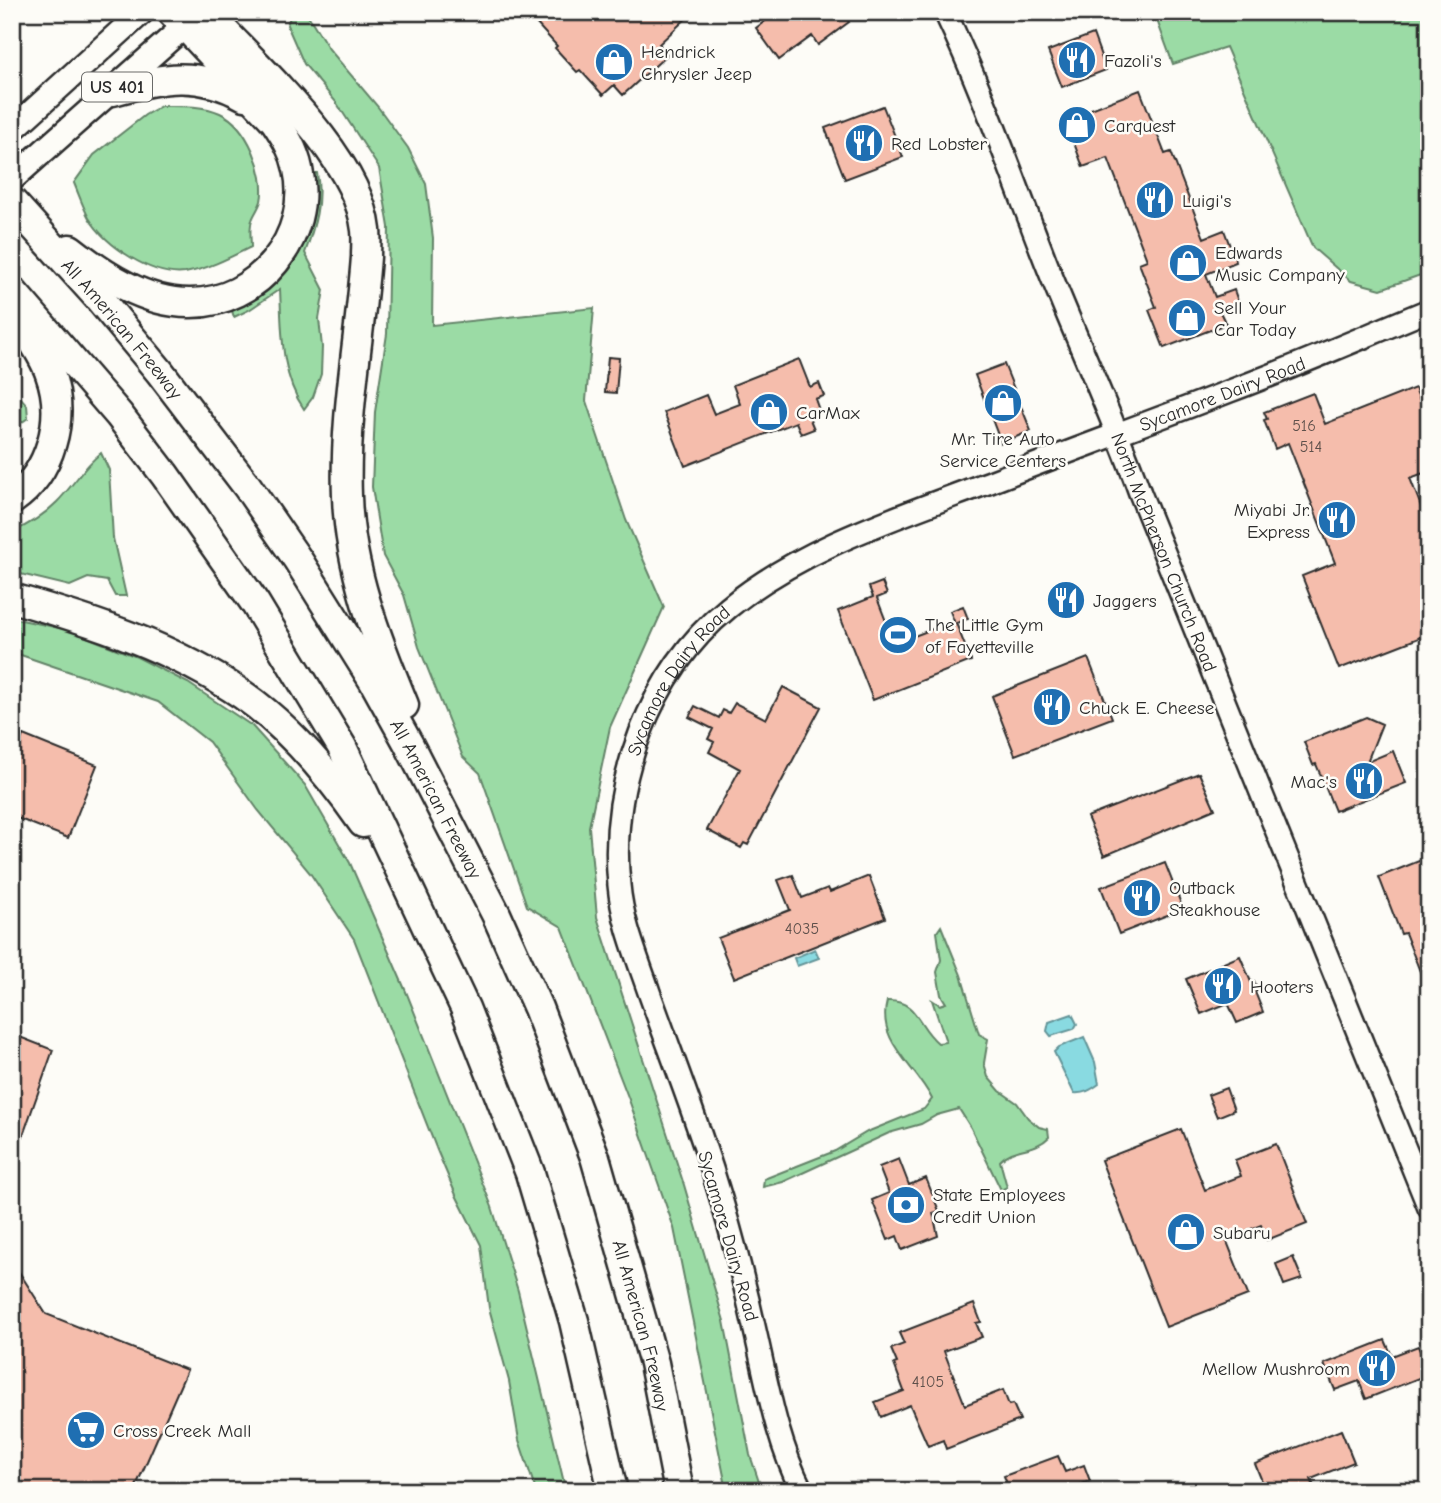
<svg xmlns="http://www.w3.org/2000/svg" width="1441" height="1503" font-family="'Comic Neue',sans-serif">
<rect width="100%" height="100%" fill="#fdfcf7"/>
<filter id="ink" filterUnits="userSpaceOnUse"><feTurbulence type="fractalNoise" baseFrequency=".0143" numOctaves="2"/><feDisplacementMap in="SourceGraphic" scale="14" xChannelSelector="R" yChannelSelector="G"/><feConvolveMatrix kernelMatrix="1 2 1 2 8 2 1 2 1" color-interpolation-filters="sRGB"/></filter>
<g filter="url(#ink)">
<path fill="#9bdba5" stroke="#638368" stroke-width="2" d="M292,12H306L329,49L378,107L408,148L426,184L433,238L432,325L594,308L586,401L626,520L664,607L610,727L589,827L597,917L684,1185L724,1321L750,1455L762,1491H727L674,1228L628,1097L562,927L527,906L480,773L463,757L419,647L404,595L383,556L372,487L375,412L387,334L389,227L379,168L336,102L304,64L287,25Z
M1154,12H1429V272L1381,289L1351,281L1313,248L1226,47L1173,64Z
M161,106C179,106 203,105 220,113C247,125 267,173 261,201C259,208 254,214 252,220C249,228 251,239 251,247C229,258 208,269 185,273C152,277 106,246 89,218C83,207 79,195 74,183L94,155L145,115Z
M313,173H317C322,201 315,226 305,253L324,290L319,319L322,347L321,374L313,397L304,409C280,375 282,329 280,289L249,310L234,317L232,311C267,291 306,261 312,218C314,203 313,188 313,173Z
M12,388L27,405L28,418L12,429Z
M101,453L109,470L113,538L126,596H115L107,581L88,578L70,586L12,572V532C29,525 44,515 57,502C73,486 83,467 101,453Z
M12,618L69,630L137,657L188,683L252,726L305,785L350,863L407,994L492,1207L518,1291L566,1491H536L519,1440L509,1381L489,1308L481,1245L456,1195L437,1150L354,939L310,873L258,810L209,742L158,702L12,652Z
M941,926L961,975L979,1034L988,1039L984,1063L988,1077L1000,1091L1017,1103L1028,1118L1039,1127L1048,1129L1049,1137C1035,1152 1014,1146 1000,1161L1007,1187L1001,1190L971,1128L959,1109L937,1115L921,1124L889,1133L783,1182L763,1187L764,1179L835,1151L867,1132L924,1109L932,1099C916,1066 876,1042 887,1001C918,1000 917,1026 938,1043L946,1042L932,1000L940,1005L946,1003L941,995L937,972L941,960L937,932Z"/>
<path fill="#89dae1" stroke="#639498" stroke-width="2" d="M815,949L819,958L797,966L794,958Z
M1072,1014L1077,1024L1074,1029L1051,1036L1047,1031L1049,1022Z
M1084,1037L1095,1062L1099,1084C1091,1090 1084,1094 1074,1093L1054,1052L1059,1047Z"/>
<path fill="#f5bdac" stroke="#2b2b2b" stroke-width="2" d="M545,12H693L659,44L668,54L623,95L614,85L603,95L580,70L577,72L555,48L557,46L535,22Z
M777,12H842L849,22L818,45L812,36L779,60L756,28Z
M1093,34L1106,70L1062,87L1048,51Z
M1140,90L1165,154L1171,152L1204,238L1224,230L1236,262L1206,274L1215,297L1234,290L1239,304L1220,312L1226,324L1164,348L1149,310L1156,307L1139,263L1147,260L1108,158L1083,167L1065,119Z
M883,106L903,157L845,179L825,128Z
M608,357L619,358L616,393L605,392Z
M799,359L810,387L819,383L824,396L815,399L820,413L809,417L814,429L801,434L796,422L685,466L664,412L706,395L714,414L740,404L733,385Z
M1004,364L1031,431L1001,443L975,375Z
M1415,388L1429,424V471L1410,478L1429,527V634L1339,669L1302,576L1335,563L1288,443L1275,449L1264,420L1267,419L1264,412L1313,393L1325,424Z
M882,582L887,594L877,598L889,629L903,623L909,638L954,621L950,611L963,606L968,619L956,623L971,661L873,700L838,611L873,597L869,587Z
M1088,658L1112,718L1015,755L992,696Z
M783,687L821,707L748,845L744,843L741,848L707,830L740,769L709,752L714,742L708,739L713,729L689,717L695,706L719,718L723,710L729,713L735,703L766,719Z
M1366,717L1382,724L1367,762L1393,751L1406,783L1335,811L1316,764L1313,765L1304,742Z
M23,735L97,765L68,838L12,816V761Z
M1199,773L1215,809L1104,856L1087,817Z
M1429,857V992H1428L1405,933L1401,934L1379,877Z
M1165,863L1183,909L1119,934L1101,887Z
M793,875L802,898L828,888L830,892L869,876L885,918L734,978L718,938L790,910L778,880Z
M1240,956L1251,982L1254,981L1258,990L1255,992L1263,1012L1237,1023L1228,1003L1201,1014L1186,979Z
M12,1034L53,1050L14,1161H12Z
M1226,1088L1234,1110L1217,1117L1208,1095Z
M1181,1129L1205,1190L1241,1176L1235,1160L1276,1144L1307,1224L1267,1240L1261,1225L1226,1239L1248,1295L1166,1327L1101,1160Z
M899,1159L909,1185L926,1178L939,1211L933,1213L938,1236L902,1250L897,1236L888,1240L872,1200L889,1193L879,1167Z
M1293,1257L1302,1279L1284,1285L1276,1264Z
M12,1261L46,1314L187,1370L134,1491H12Z
M974,1304L981,1322L976,1323L982,1337L944,1351L965,1405L1003,1390L1009,1405L1013,1404L1020,1420L946,1449L943,1440L928,1446L910,1405L881,1417L875,1402L904,1391L894,1364L897,1363L891,1349L904,1344L899,1333Z
M1385,1340L1392,1356L1418,1346L1429,1374L1366,1399L1359,1381L1335,1390L1324,1364Z
M1341,1430L1354,1462L1311,1479L1316,1491H1266L1255,1464Z
M1058,1456L1065,1472L1084,1465L1090,1481L1071,1488L1072,1491H1010L1004,1476Z"/>
<g fill="none" stroke-linecap="round" stroke-linejoin="round">
<g stroke="#2b2b2b" stroke-width="26">
<g id="secondary">
<path id="s1" d="M945,12C985,96 1015,184 1049,270C1079,345 1113,418 1140,493L1429,1208"/>
<path id="s2" d="M802,1491C777,1442 768,1388 756,1335C744,1280 729,1223 712,1169C693,1110 670,1051 649,992C637,957 622,921 619,885C609,784 649,673 728,608C803,546 907,514 998,479C1075,449 1153,421 1230,391C1297,366 1363,337 1429,310"/>
</g>
</g>
<g stroke="#2b2b2b" stroke-width="28">
<path id="primary" d="M12,130L142,12
M12,179L196,16"/>
</g>
<g stroke="#2b2b2b" stroke-width="33">
<g id="highway">
<path d="M206,12C256,67 358,155 366,230C367,239 366,248 366,257C360,337 344,416 347,496C349,568 377,640 404,705"/>
<path d="M113,91C162,77 198,70 245,96"/>
<path id="s3" d="M12,202L97,296L160,372L247,486L298,560L373,680L408,743L496,914L538,1008L595,1157L654,1363L679,1491"/>
<path d="M70,249C103,275 145,303 189,303C258,304 313,236 298,169C294,150 285,136 275,121L172,12"/>
<path d="M12,291L119,415L165,475L255,603L342,747L465,1008L530,1173L574,1321L613,1491"/>
<path d="M12,500C51,473 66,418 50,374C43,353 29,336 18,318"/>
<path d="M12,598C93,621 173,647 243,695C289,727 331,777 363,823"/>
</g>
</g>
<use href="#secondary" stroke="#fdfcf7" stroke-width="21"/>
<use href="#primary" stroke="#fdfcf7" stroke-width="23"/>
<use href="#highway" stroke="#fdfcf7" stroke-width="28"/>
</g>
</g>
<defs>
<g id="restaurant-disc" transform="scale(2.0125)"><circle r="9.5" fill="#1f6fb2" stroke="#fdfcf7"/><path d="M-5-6h1v4h1v-4h1v4h1v-4h1v5L-1.5 .5V6h-2V.5L-5-1ZM5-6V6H3V1.5H1.5Q1.5-4 5-6Z" fill="#fff"/></g>
<g id="shop-disc" transform="scale(2.0125)"><circle r="9.5" fill="#1f6fb2" stroke="#fdfcf7"/><path d="M-5-2.5h2.3a2.7 3.5 0 0 1 5.4 0H5L5.5 6h-11ZM-1.5-2.5h3a1.5 2.3 0 0 0-3 0Z" fill="#fff"/></g>
<g id="stadium-disc" transform="scale(2.0125)"><circle r="9.5" fill="#1f6fb2" stroke="#fdfcf7"/><path d="M0-5a6.5 5 0 1 0 0 10a6.5 5 0 1 0 0-10ZM-3.5-1.8h7v3.6h-7Z" fill="#fff"/></g>
<g id="bank-disc" transform="scale(2.0125)"><circle r="9.5" fill="#1f6fb2" stroke="#fdfcf7"/><path d="M-6-4H6V4H-6ZM0-2.3a2.3 2.3 0 1 0 0 4.6a2.3 2.3 0 1 0 0-4.6Z" fill="#fff"/></g>
<g id="supermarket-disc" transform="scale(2.0125)"><circle r="9.5" fill="#1f6fb2" stroke="#fdfcf7"/><path d="M-6-5.5h2.5l.6 2H6L4.5 2H-2.5L-4.4-4H-6ZM-1.5 3.2a1.3 1.3 0 1 0 .1 0ZM3 3.2a1.3 1.3 0 1 0 .1 0Z" fill="#fff"/></g>
</defs>
<g fill-rule="evenodd">
<use href="#restaurant-disc" x="1077" y="60"/>
<use href="#shop-disc" x="614" y="62"/>
<use href="#shop-disc" x="1077" y="125"/>
<use href="#restaurant-disc" x="864" y="143"/>
<use href="#restaurant-disc" x="1155" y="200"/>
<use href="#shop-disc" x="1188" y="263"/>
<use href="#shop-disc" x="1187" y="318"/>
<use href="#shop-disc" x="1003" y="403"/>
<use href="#shop-disc" x="769" y="412"/>
<use href="#restaurant-disc" x="1337" y="520"/>
<use href="#restaurant-disc" x="1066" y="600"/>
<use href="#stadium-disc" x="898" y="635"/>
<use href="#restaurant-disc" x="1052" y="707"/>
<use href="#restaurant-disc" x="1364" y="781"/>
<use href="#restaurant-disc" x="1142" y="898"/>
<use href="#restaurant-disc" x="1223" y="986"/>
<use href="#bank-disc" x="906" y="1205"/>
<use href="#shop-disc" x="1186" y="1232"/>
<use href="#restaurant-disc" x="1377" y="1368"/>
<use href="#supermarket-disc" x="86" y="1430"/>
</g>
<g text-anchor="middle" stroke-width="5" stroke-linejoin="round" paint-order="stroke">
<g font-size="16" fill="#5e504b">
<text x="1304" y="431">516</text>
<text x="1311" y="452">514</text>
<text x="802" y="934">4035</text>
<text x="928" y="1387">4105</text>
</g>
<rect fill="#fdfcf7" stroke="#6a6a68" stroke-width="2" x="82" y="72.5" width="70" height="29" rx="5"/>
<g font-size="18" font-weight="bold" fill="#2b2b2b">
<text x="117" y="93">US 401</text>
</g>
<g font-size="19" fill="#2b2b2b" stroke="#fdfcf7" text-anchor="start">
<text x="641" y="58">Hendrick<tspan x="641" dy="22">Chrysler Jeep</tspan></text>
<text x="1104" y="67">Fazoli's</text>
<text x="1104" y="132">Carquest</text>
<text x="891" y="150">Red Lobster</text>
<text x="1182" y="207">Luigi's</text>
<text x="1215" y="259">Edwards<tspan x="1215" dy="22">Music Company</tspan></text>
<text x="1214" y="314">Sell Your<tspan x="1214" dy="22">Car Today</tspan></text>
<text x="796" y="419">CarMax</text>
<text x="1003" y="445" text-anchor="middle">Mr. Tire Auto<tspan x="1003" dy="22">Service Centers</tspan></text>
<text x="1310" y="516" text-anchor="end">Miyabi Jr.<tspan x="1310" dy="22">Express</tspan></text>
<text x="1093" y="607">Jaggers</text>
<text x="925" y="631">The Little Gym<tspan x="925" dy="22">of Fayetteville</tspan></text>
<text x="1079" y="714">Chuck E. Cheese</text>
<text x="1337" y="788" text-anchor="end">Mac's</text>
<text x="1169" y="894">Outback<tspan x="1169" dy="22">Steakhouse</tspan></text>
<text x="1250" y="993">Hooters</text>
<text x="933" y="1201">State Employees<tspan x="933" dy="22">Credit Union</tspan></text>
<text x="1213" y="1239">Subaru</text>
<text x="1350" y="1375" text-anchor="end">Mellow Mushroom</text>
<text x="113" y="1437">Cross Creek Mall</text>
</g>
<g font-size="19" fill="#2b2b2b" stroke="#fdfcf7">
<text dy="7" stroke="none"><textPath href="#s3" startOffset="168">All American Freeway</textPath></text>
<text dy="7" stroke="none"><textPath href="#s2" startOffset="1484">Sycamore Dairy Road</textPath></text>
<text dy="7" stroke="none"><textPath href="#s1" startOffset="583">North McPherson Church Road</textPath></text>
<text dy="7" stroke="none"><textPath href="#s2" startOffset="854">Sycamore Dairy Road</textPath></text>
<text dy="7" stroke="none"><textPath href="#s3" startOffset="735">All American Freeway</textPath></text>
<text transform="translate(729 1236) rotate(74)" y="7">Sycamore Dairy Road</text>
<text dy="7" stroke="none"><textPath href="#s3" startOffset="1302">All American Freeway</textPath></text>
</g>
</g>
<rect width="1441" height="1503" fill="none" stroke="#fdfcf7" stroke-width="42"/>
<rect x="21" y="21" width="1399" height="1461" fill="none" stroke="#2b2b2b" stroke-width="2.5" filter="url(#ink)"/>
</svg>
